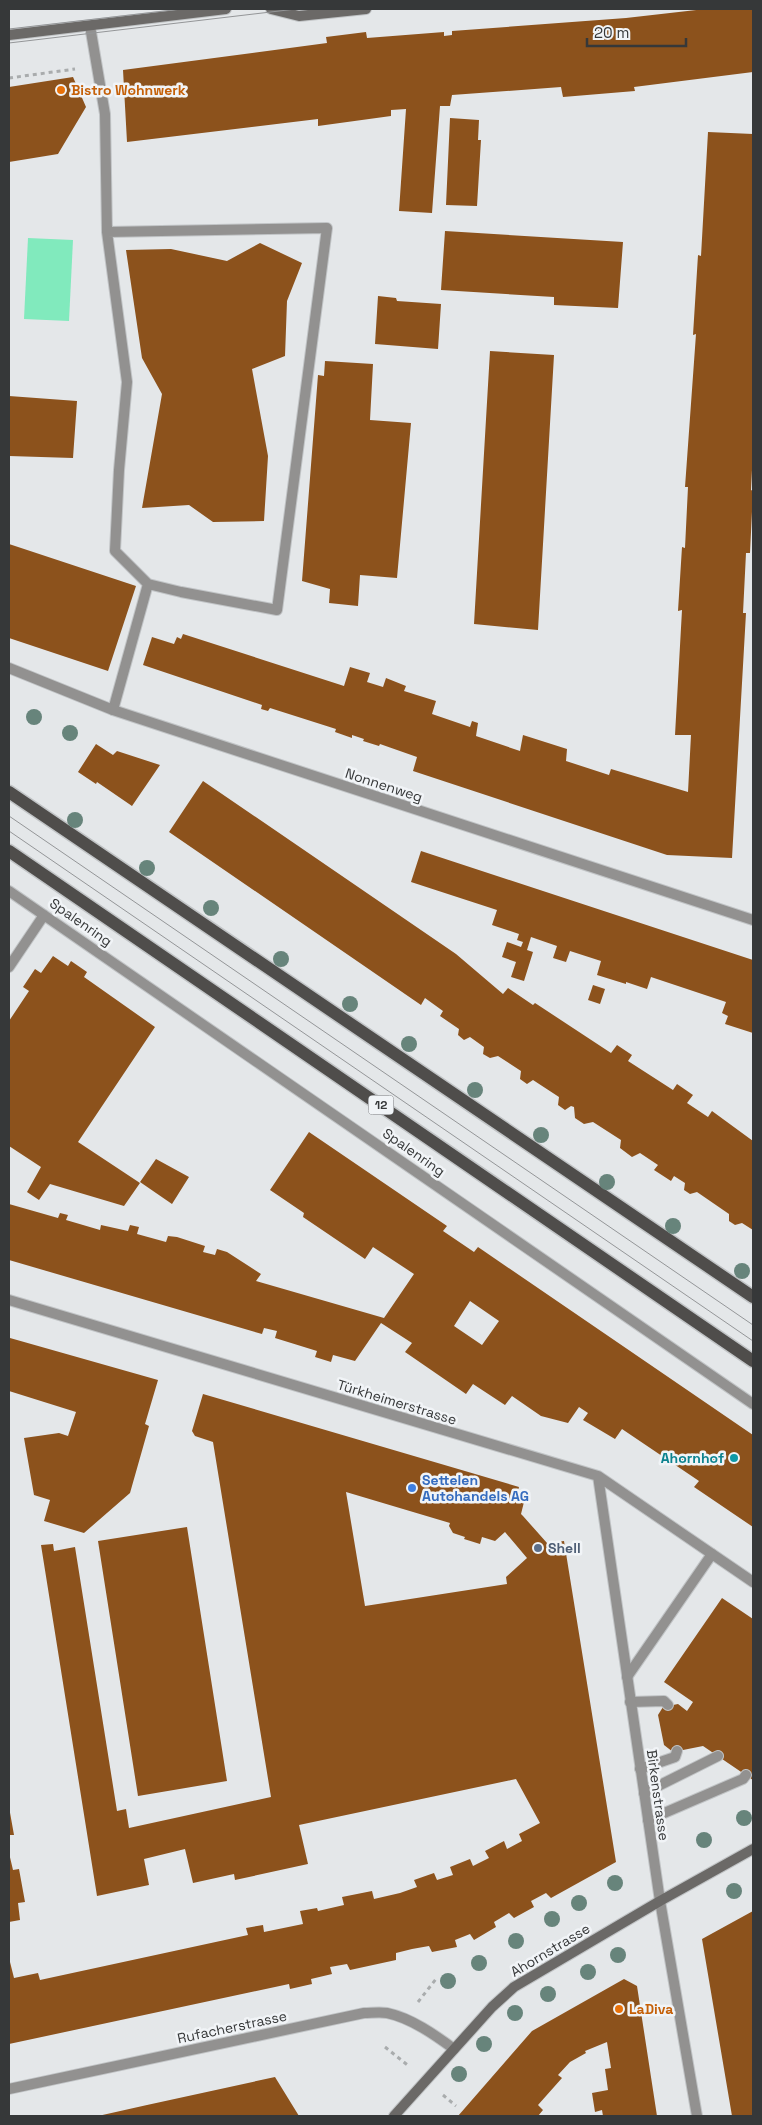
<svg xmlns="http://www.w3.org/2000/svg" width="762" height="2125" font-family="'Space Grotesk',sans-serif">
<rect width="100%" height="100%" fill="#e4e7e9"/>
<path fill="#81eabd" d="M28,238L73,240L69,321L24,319Z"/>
<path fill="#8c521c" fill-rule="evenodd" d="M705,9H753V72L634,87L635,91L563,97L561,87L452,95L450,106H440L432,213L399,211L406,109L391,110V116L318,126V119L127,142L123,70L327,43L326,37L366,32L367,38L444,32V36L452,35V31L626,18Z
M73,77L86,107L58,154L9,162V87Z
M450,118L479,120L478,140H481L477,206L446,205Z
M708,132L753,134V450L751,490L753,491L750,553H746L743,613H746L732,858L667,855L413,771L417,757L380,744L379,746L363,741L364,739L352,735V738L335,732L336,729L270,708L268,711L261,709L262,705L143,665L152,637L174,644L177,637L181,639L183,634L344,686L350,667L370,673L367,682L383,687L386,678L406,686L404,691L436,701L432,714L470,727L472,721L478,723L476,736L520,751L523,735L567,749L566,761L609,775L611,769L688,792L691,735H675L682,610L678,611L682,547L685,548L688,487H685L696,334L693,335L698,255L701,256Z
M445,231L623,242L618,308L554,305V297L441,290Z
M260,243L302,263L287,301L285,356L252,369L268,456L264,521L213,522L189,505L142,508L162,394L142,358L126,250L171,249L227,261Z
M378,296L396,298L397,301L441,304L438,349L375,344Z
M490,351L554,355L538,630L474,624Z
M325,361L373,364L370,420L411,423L397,578L360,575L358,606L329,603L330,589L302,581L318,375L324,376Z
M9,396L77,401L73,458L9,456Z
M9,544L136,586L108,671L9,638Z
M96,744L113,755L117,751L160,765L132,806L97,782L96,784L78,772Z
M203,781L456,954L503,994L508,988L533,1005L535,1003L611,1053L617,1045L632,1055L628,1061L673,1090L677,1084L693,1095L687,1103L708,1117L712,1111L753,1141V1230L742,1223L735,1225L729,1221V1214L697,1192L690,1194L684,1190L685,1183L674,1176L671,1181L654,1170L658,1165L640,1153L632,1157L620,1148L621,1140L593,1122L584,1124L575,1118L574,1107L571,1106L565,1110L558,1105L559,1097L533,1080L527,1084L520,1079L521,1071L498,1056L490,1058L483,1054L484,1047L470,1037L464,1040L458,1035L459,1029L440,1016L443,1011L425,998L421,1005L169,832Z
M421,851L753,960V1033L725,1024L728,1016L722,1013L726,1002L651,977L647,989L626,982V984L597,975L601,961L570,951L566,962L553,958L557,946L531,937L527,950L533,952L524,981L511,977L516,962L502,957L507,942L521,947L523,942L517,940L519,934L492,925L497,910L411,882Z
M53,956L68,966L71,961L87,972L84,977L155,1027L78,1142L140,1183L124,1206L50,1184L39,1200L27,1192L41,1167L9,1146V1021L29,991L23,987L35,969L41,973Z
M593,985L605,989L600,1004L588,1000Z
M309,1132L447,1226L443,1231L474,1252L478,1247L753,1435V1527L694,1487L699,1481L622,1429L615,1439L583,1420L588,1413L579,1407L568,1423L541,1416L512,1396L505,1405L473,1384L466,1394L405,1352L412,1343L381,1323L355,1361L333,1355L331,1362L315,1357L317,1351L275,1338L277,1331L264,1328L262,1334L9,1260V1204L58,1218L60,1213L68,1215L66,1220L100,1230L101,1225L128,1231L130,1225L139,1227L137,1234L166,1242L168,1236L177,1237L205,1246L203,1252L215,1255L217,1249L227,1252L261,1274L256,1281L384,1318L414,1274L373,1247L365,1259L303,1217L304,1213L270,1190ZM470,1301L499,1321L482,1345L454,1326Z
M156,1159L189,1177L172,1204L140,1182Z
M10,1338L158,1380L145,1424L149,1426L130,1493L84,1533L44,1521L50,1500L34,1495L24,1438L59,1433L68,1436L76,1412L9,1391Z
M203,1394L519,1487L517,1494L524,1502L521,1514L523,1516L547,1543L564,1541L616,1862L551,1898L546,1893L531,1901L534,1907L514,1918L509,1913L494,1922L496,1927L474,1940L470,1934L455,1940L457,1947L432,1952L429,1946L412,1949L396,1953V1960L350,1970L347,1964L330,1967L332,1974L311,1979L312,1984L290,1989L289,1984L9,2044V1958L14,1978L38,1973L40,1980L248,1935L246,1928L263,1925L264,1932L303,1924L300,1911L317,1908L318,1911L344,1905L342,1897L372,1891L374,1899L400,1893L417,1887L414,1880L434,1873L437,1880L453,1875L450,1867L470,1859L473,1866L489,1858L485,1851L504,1841L507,1849L522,1841L519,1834L540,1823L516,1779L299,1825L308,1864L235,1880L234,1874L193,1883L185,1849L144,1859L149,1885L97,1896L41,1545L53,1544L54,1551L75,1547L117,1811L126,1809L129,1828L271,1797L213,1442L195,1436L192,1431ZM346,1492L450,1523L449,1526L453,1533L465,1537L464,1539L480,1544L482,1537L495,1541L505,1532L527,1558L506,1577L507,1584L365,1606Z
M187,1527L227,1781L138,1796L98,1541Z
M722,1598L753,1619V1780L703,1746L673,1752L664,1745L658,1715L663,1707L678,1704L687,1711L693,1702L664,1682Z
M9,1807L14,1835H9Z
M9,1853L13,1870L19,1869L25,1902L18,1903L20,1920L9,1922Z
M753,1911V2116H732L702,1939Z
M624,1979L637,1986L657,2116H603L602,2110L595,2112L592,2093L608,2090L605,2069L611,2068L607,2042L585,2051L586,2053L570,2062L558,2075L562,2078L538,2105L543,2110L538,2116H458L532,2031Z
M275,2077L299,2116H98L147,2105Z"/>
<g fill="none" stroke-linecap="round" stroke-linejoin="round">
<g stroke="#c1c4c6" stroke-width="12">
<path id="lane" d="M90,26L105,114L107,232L327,228L277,610L181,592L148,584
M107,232L127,382L119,470L115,551L148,584L113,710
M627,1677L712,1554
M630,1702L664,1701L668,1705
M640,1769L675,1757L677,1751
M644,1793L718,1756
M648,1820L743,1779L746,1775"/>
</g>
<g stroke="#c1c4c6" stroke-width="12">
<path id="street" d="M9,668L113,710L753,920
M9,891L753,1404
M9,967L44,915
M9,1300L598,1476L753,1582
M598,1476L660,1901L697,2116
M9,2089L364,2013C371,2013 380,2012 387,2013C411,2018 435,2035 454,2049"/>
</g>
<g stroke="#c1c4c6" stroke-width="12">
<path id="secondary" d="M271,9L299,16L366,9
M9,35L226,9
M394,2116L492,2007L514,1987L660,1901L753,1849"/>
</g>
<g stroke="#c1c4c6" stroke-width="15">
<path id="primary" d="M9,792L753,1297
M9,851L753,1361"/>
</g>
<path stroke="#a9acad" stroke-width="3" stroke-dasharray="4 4" stroke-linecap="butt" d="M9,78L75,69
M418,2002L436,1979
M385,2047L410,2067
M443,2095L456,2106"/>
<use href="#lane" stroke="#929190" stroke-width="10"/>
<use href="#street" stroke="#929190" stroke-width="10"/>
<use href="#secondary" stroke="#6b6967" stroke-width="10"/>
<use href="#primary" stroke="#4f4d4b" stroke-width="12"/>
<path stroke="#949698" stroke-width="1" d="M9,29L182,9
M9,43L296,9
M9,816L753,1325
M9,831L753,1341"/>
</g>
<g fill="#67847b">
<circle cx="34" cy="717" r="8"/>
<circle cx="70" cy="733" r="8"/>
<circle cx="75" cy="820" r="8"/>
<circle cx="147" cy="868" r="8"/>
<circle cx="211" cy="908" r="8"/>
<circle cx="281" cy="959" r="8"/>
<circle cx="350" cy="1004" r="8"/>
<circle cx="409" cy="1044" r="8"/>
<circle cx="475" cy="1090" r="8"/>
<circle cx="541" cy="1135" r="8"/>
<circle cx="607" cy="1182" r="8"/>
<circle cx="673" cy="1226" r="8"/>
<circle cx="742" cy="1271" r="8"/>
<circle cx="744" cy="1818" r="8"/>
<circle cx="704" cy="1840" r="8"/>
<circle cx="615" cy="1883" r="8"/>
<circle cx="734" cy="1891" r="8"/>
<circle cx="579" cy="1903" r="8"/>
<circle cx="552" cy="1919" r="8"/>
<circle cx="516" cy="1941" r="8"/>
<circle cx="618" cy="1955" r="8"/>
<circle cx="479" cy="1963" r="8"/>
<circle cx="588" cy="1972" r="8"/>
<circle cx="448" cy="1981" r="8"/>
<circle cx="548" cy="1994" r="8"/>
<circle cx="515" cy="2013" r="8"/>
<circle cx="484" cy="2044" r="8"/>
<circle cx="459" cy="2074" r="8"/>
</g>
<g fill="#e8710a" stroke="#f1f4f7" stroke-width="2">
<circle cx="61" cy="90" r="5"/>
<circle cx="619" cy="2009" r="5"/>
</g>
<circle fill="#0f9aa8" stroke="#f1f4f7" stroke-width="2" cx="734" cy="1458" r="5"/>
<circle fill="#3f7fe0" stroke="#f1f4f7" stroke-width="2" cx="412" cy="1488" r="5"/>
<circle fill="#5c6f8a" stroke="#f1f4f7" stroke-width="2" cx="538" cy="1548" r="5"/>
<g text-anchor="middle" stroke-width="5" stroke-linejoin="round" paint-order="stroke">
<rect fill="#f1f4f7" stroke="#6e7072" stroke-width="1" x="368.5" y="1095.5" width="25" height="19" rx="4"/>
<g font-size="12" font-weight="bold" fill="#363839">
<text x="381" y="1109">12</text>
</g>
<g font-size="14" font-weight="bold" fill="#c56008" stroke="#f1f4f7" text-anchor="start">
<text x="71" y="95">Bistro Wohnwerk</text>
<text x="629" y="2014">LaDiva</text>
</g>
<g font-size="14" fill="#363839" stroke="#f1f4f7">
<text transform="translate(384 785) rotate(18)" y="5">Nonnenweg</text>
<text transform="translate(81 922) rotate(35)" y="5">Spalenring</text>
<text transform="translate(414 1152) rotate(35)" y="5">Spalenring</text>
<text transform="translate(397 1402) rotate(17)" y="5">Türkheimerstrasse</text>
<text transform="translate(658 1795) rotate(82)" y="5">Birkenstrasse</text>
<text transform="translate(550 1950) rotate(-31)" y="5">Ahornstrasse</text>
<text transform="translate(232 2027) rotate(-12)" y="5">Rufacherstrasse</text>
</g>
<g font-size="14" font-weight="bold" fill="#0d838f" stroke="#f1f4f7" text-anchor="end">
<text x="724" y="1463">Ahornhof</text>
</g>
<g font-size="14" font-weight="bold" fill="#366cbe" stroke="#f1f4f7" text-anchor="start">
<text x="422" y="1485">Settelen<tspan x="422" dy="16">Autohandels AG</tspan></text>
</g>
<g font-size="14" font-weight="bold" fill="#4e5e75" stroke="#f1f4f7" text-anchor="start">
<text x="548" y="1553">Shell</text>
</g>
</g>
<rect width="762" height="2125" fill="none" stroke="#363839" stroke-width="20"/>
<path d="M587 38v8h99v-8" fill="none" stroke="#363839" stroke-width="2.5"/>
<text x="594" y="38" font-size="15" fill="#363839" stroke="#f1f4f7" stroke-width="4" paint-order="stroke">20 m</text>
</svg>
